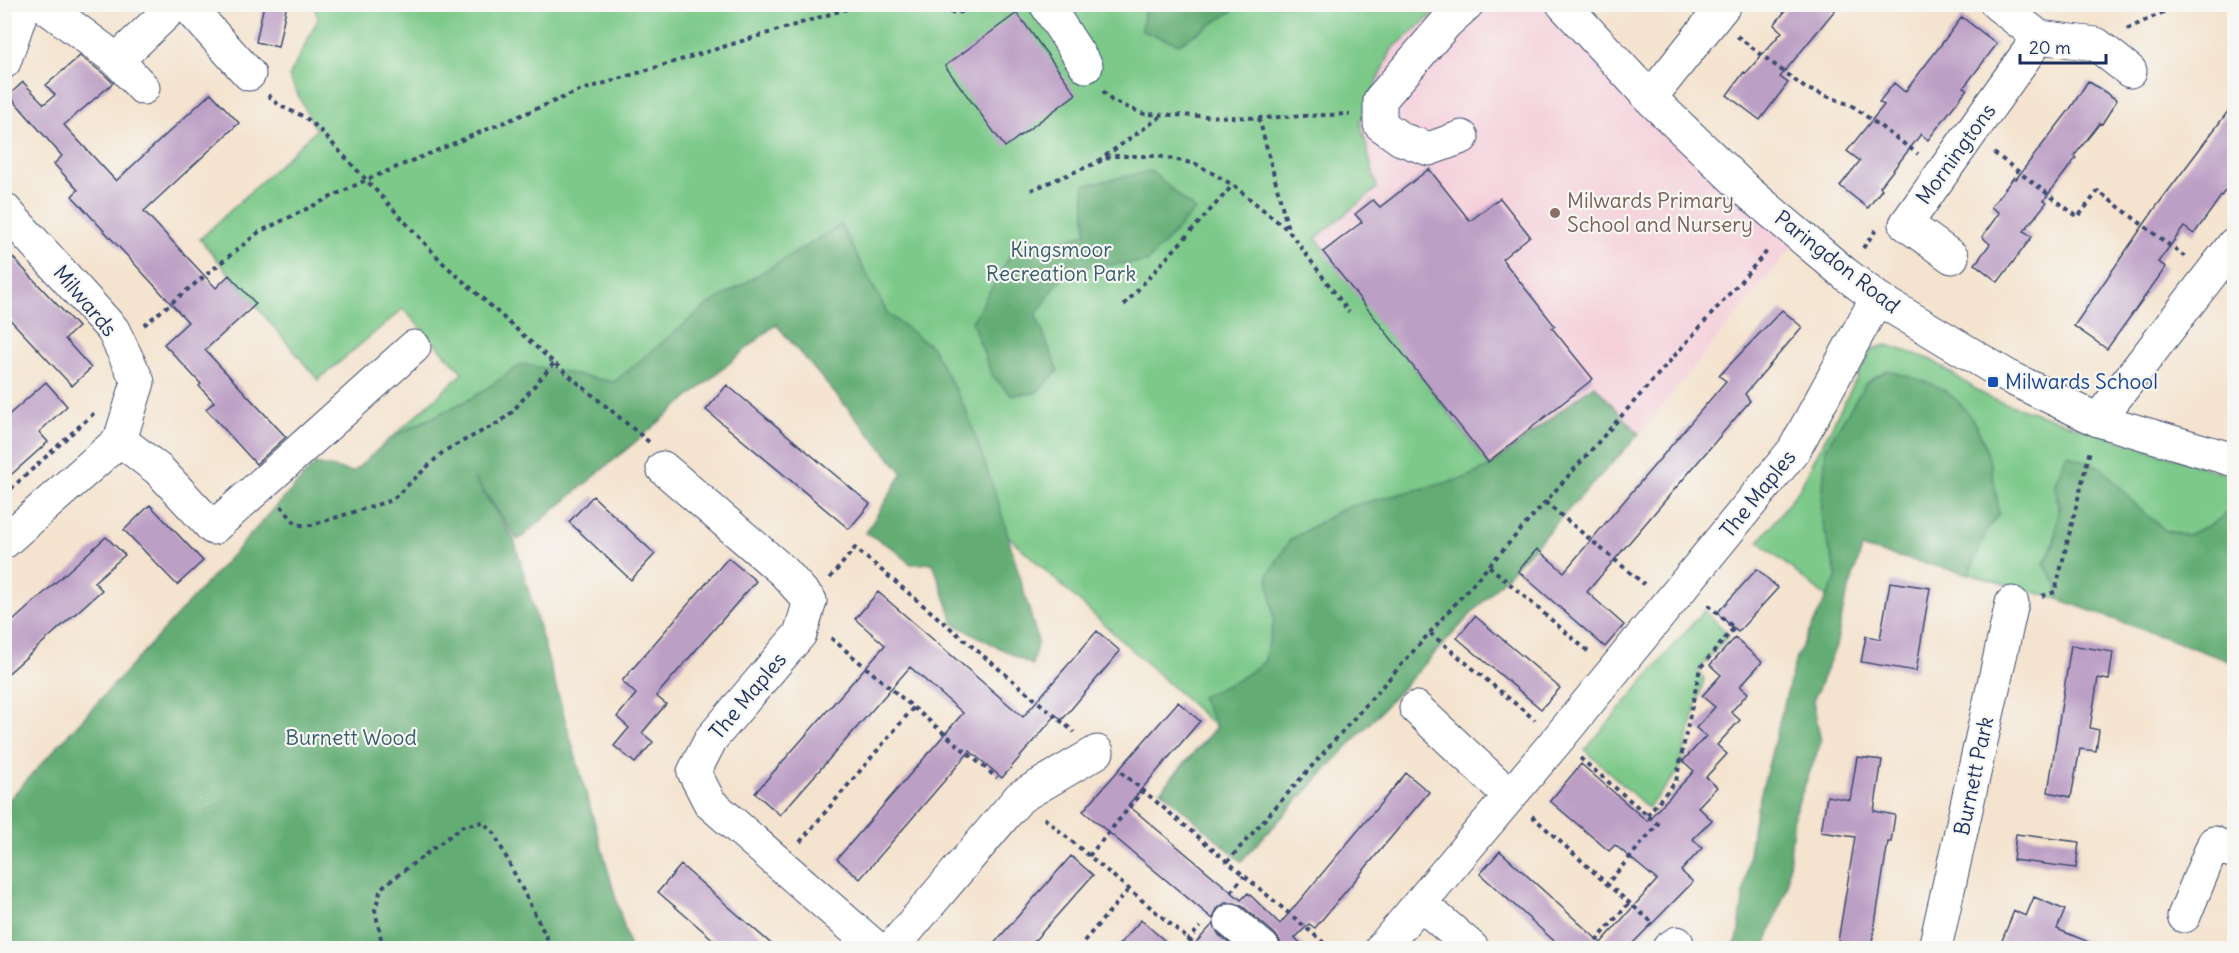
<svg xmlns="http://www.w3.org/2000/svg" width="2239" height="953" font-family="Delius,sans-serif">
<rect width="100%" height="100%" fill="#f6f6f2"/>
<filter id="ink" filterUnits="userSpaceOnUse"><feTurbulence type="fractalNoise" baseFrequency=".0167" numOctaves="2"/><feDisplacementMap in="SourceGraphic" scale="12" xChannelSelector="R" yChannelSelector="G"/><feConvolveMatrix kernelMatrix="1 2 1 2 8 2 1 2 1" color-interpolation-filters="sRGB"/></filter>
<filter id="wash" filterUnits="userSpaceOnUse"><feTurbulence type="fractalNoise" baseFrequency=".008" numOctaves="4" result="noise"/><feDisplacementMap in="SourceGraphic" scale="24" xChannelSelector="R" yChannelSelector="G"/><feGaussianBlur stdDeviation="1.35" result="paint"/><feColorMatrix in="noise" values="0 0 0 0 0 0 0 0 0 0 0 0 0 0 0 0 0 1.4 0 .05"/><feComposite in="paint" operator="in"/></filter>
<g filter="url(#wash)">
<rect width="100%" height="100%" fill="#f4e3ce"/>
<path fill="#f5cfda" d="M1552,4L1794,245L1639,434L1594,385L1489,467L1316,238L1377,188L1360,121L1392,49L1446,5Z"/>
<path fill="#7bc989" stroke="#4b7c74" stroke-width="1.5" d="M314,5H1444L1392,49L1360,121L1377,188L1316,238L1489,466L1594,385L1639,434L1241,861L1161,790L1216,727L995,524L866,533L903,473L776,324L518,540L451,445L353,473L463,373L403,309L318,380L200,239L316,130L289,77L318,19Z
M1887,345L1930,359L1989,398L2234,477V509L2210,525L2187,535L2166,531L2139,508L2055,483C2061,514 2059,537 2044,564L2057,584L2058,599L1969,574L1985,534L1999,513L1821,515L1837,577L1827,598L1759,542L1799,489L1872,349Z
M1704,610L1729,635L1698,671L1704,679L1679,771L1648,808L1585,750Z"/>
<path fill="#64ad75" stroke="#406e6a" stroke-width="1.5" d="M1145,5V4L1240,5L1230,13L1179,44L1142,31Z
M1151,171L1195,210L1147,262L1068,268L1036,315L1058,371L1036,393L1011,395L992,375L972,322L1011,254L1086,234L1084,185Z
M841,225L888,314L932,347L966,410L998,501L1038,641L1032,665L954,624L933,563L911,564L893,548L866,533L903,473L776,324L518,540L474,478L514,539L630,948H5V804L315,464L353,472L392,437L472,398L522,364L614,382L705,307Z
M1887,370C1903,376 1931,381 1944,390C1985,418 1993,468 1999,513L1985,534L1969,574L1862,548L1844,605L1836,646L1813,701L1821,742L1794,814L1787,888L1764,948H1733L1738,937L1753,824L1796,658L1837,577L1821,515L1826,448L1866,383Z
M1594,385L1639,434L1241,861L1161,790L1217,728L1201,697L1236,681L1264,662L1274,621L1268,575L1290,540L1346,507L1462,479L1489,467Z
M2067,454L2102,468L2139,508L2166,531L2187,535L2210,525L2234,509V663L2058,599L2057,584L2044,564L2054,545L2059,506L2055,483Z"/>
<g id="blocks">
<path fill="#bc9fc5" d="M264,4H287L278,47L256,42Z
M1791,4H1840L1780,77L1788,83L1760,120L1727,95L1744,72L1746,73L1782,32L1774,25Z
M1017,13L1076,94L1005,147L945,66Z
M1962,17L1997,44L1964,87L1967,89L1928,140L1921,134L1880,187L1882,189L1868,208L1840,186L1860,161L1847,151L1884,105L1879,102L1894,83L1905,92Z
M80,56L104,74L113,83L64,125L116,181L211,93L239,123L144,211L216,288L229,275L256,304L205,350L286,437L256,464L206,409L214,402L199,386L201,384L164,344L188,322L72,196L78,190L54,164L62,156L9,95L23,82L44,104L55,95L46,85Z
M2088,81L2117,100L2102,124L2100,123L2074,156L2076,158L2044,200L2047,202L2024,231L2032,237L1998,282L1975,264L1990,244L1982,237L1999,213L1991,207L2014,177L2016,179L2070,109Z
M2235,102V177L2194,234L2184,227L2158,262L2166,267L2107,349L2074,326L2156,207Z
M1429,169L1470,221L1500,198L1530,236L1502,259L1555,326L1552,328L1593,379L1488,462L1323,252L1362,222L1355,214L1373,200L1380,207Z
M4,248L78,327L65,339L91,368L72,386L4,313Z
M1782,310L1802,327L1745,394L1750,401L1587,592L1624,625L1605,647L1518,571L1537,549L1564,572L1726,381L1719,376Z
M46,382L67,406L39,432L48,442L4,481V419Z
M727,385L870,504L849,529L706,410Z
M593,496L655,554L631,580L569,522Z
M150,505L203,561L177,585L124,530Z
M106,537L125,555L94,582L102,590L4,677V629Z
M728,558L756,581L656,696L666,704L642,733L653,742L635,763L614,746L629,728L617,717L636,694L622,681Z
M1757,569L1778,588L1738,632L1717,613Z
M1890,582L1930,588L1916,671L1861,662L1866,636L1880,639Z
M878,592L1023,717L1097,631L1120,651L1062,720L1056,715L1002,778L970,751L860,879L837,859L963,713L910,667L780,815L755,793L885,645L855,619Z
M1475,616L1560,688L1541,709L1457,638Z
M1735,638L1762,662L1740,686L1748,693L1731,712L1740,720L1717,745L1727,754L1706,777L1717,787L1698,807L1712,820L1693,839L1702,848L1681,871L1693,882L1628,948H1562L1480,874L1500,851L1601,943L1657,880L1615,845L1609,851L1550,801L1581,764L1647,821L1694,771L1683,761L1706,736L1696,728L1715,707L1702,696L1721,675L1710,665Z
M2071,645L2113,652L2109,680L2098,678L2090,728L2099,730L2096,751L2080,749L2071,797L2048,792Z
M1178,702L1200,721L1128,805L1241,900L1248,893L1280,924L1406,773L1429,792L1315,928L1309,924L1295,938L1306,948H1281L1280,941L1275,934L1243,907L1235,903H1225L1217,909L1213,919L1083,811Z
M1857,757L1882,760L1874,811L1895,815L1891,842H1888L1871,948H1837L1855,837L1821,832L1827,796L1850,800Z
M2016,834L2079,842L2076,868L2013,860Z
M1071,856L1093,875L1028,948H990Z
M681,865L776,948H723L658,892Z
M2034,897L2065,910L2057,929L2103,948H1999L2014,911L2026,916Z
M1141,920L1173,948H1116Z
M1213,924L1219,935L1235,948H1191Z"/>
</g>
</g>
<g filter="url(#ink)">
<use href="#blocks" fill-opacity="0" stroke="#3c4a6f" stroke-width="1.5"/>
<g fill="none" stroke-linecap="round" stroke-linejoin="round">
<g stroke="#3c4a6f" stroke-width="35">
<path id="minor" d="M42,4L117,60L143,88
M186,4L249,74
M1046,4L1086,66
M1563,4L1650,98L1748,192L1844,273L1877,298L2007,376L2098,420L2234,460
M1997,4L2039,37L2096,44L2130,71
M117,60L176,4
M4,62L24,4
M1650,98L1725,4
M1462,137L1429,149L1401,139L1380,124V100L1446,23L1467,4
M4,209L113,330L138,382L120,440L4,542
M1952,257L1906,224L2039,37
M2098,420L2234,244
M120,440L159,470L213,528L414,347
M663,468L784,572L810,601L800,634L711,739L694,772L710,803L876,948
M1416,708L1509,795
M1420,903L1472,948
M2184,916L2214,843L2234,852
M1231,921L1263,948
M892,948L1020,797L1097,752
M1382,948L1558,739L1794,450L1877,298
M1669,948L1677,943
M1935,948L2012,603"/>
</g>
<path stroke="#3c4a6f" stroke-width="4" stroke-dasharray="4.5 4.5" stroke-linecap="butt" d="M887,4L957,13L993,4
M2223,4L2226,6L2227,4
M2127,29L2181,4
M1737,36L1805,88L1851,105L1918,154
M1103,91L1112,101L1144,114L1259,118L1350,114
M268,95L280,106L305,117L320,130L443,263L554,363L649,442
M1259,118L1288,229
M1994,153L2078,217L2098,191L2185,257
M1098,161L1163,115
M1031,190L1113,156H1158L1196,164L1233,185L1288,230L1349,312
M1863,248L1876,230
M1124,305L1233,185
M144,325L259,232L366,180L579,91L863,4
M4,495L95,412
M1545,502L1644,584
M281,506L297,525H312L392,500L444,451L500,422L512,412L554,363
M1489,566L1591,654
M830,578L855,548L1074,732
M2042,596L2055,592L2090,450
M1430,633L1535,720
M831,638L997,778
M1580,758L1658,824L1607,884L1653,923
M1121,772L1330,948
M1647,815L1676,781L1700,668L1734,628L1707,604
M1532,816L1607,884
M1044,818L1199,948
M800,842L914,707
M1089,856L1143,791
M1227,862L1769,249
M1231,892L1244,876
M383,948L375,910L381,888L463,826L483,822L494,833L552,948
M1078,948L1129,889
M1181,948L1200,927
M1590,948L1629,903"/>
<use href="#minor" stroke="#fff" stroke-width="33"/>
</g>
</g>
<circle fill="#8d6e63" stroke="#f6f6f2" stroke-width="2" cx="1555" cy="213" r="6"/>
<rect fill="#1a4fb4" stroke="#f6f6f2" stroke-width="2" x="1987" y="376" width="12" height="12" rx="3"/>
<g text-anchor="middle" stroke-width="4.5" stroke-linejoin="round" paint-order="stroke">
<g font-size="21" fill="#1b2f5e" stroke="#f6f6f2">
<text transform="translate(1956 154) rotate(-54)" y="7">Morningtons</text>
<text transform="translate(1837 262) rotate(38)" y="7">Paringdon Road</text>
<text transform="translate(85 301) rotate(50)" y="7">Milwards</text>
<text transform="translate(1758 494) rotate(-51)" y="7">The Maples</text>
<text transform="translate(748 696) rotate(-50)" y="7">The Maples</text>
<text transform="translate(1974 776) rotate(-78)" y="7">Burnett Park</text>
</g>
<g font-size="21" fill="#785e54" stroke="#f6f6f2" text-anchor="start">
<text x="1567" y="208">Milwards Primary<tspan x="1567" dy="24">School and Nursery</tspan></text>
</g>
<g font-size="21" fill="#385d6b" stroke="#f6f6f2">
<text x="1061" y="257">Kingsmoor<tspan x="1061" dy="24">Recreation Park</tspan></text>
<text x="351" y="745">Burnett Wood</text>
</g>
<g font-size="21" fill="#164399" stroke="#f6f6f2" text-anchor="start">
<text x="2005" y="389">Milwards School</text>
</g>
</g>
<rect width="2239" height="953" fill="none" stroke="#f6f6f2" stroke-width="24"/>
<path d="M2020 54v9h86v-9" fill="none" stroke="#1b2f5e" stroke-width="3"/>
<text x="2029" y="54" font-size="18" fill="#1b2f5e" stroke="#f6f6f2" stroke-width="4.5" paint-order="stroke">20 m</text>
</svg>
